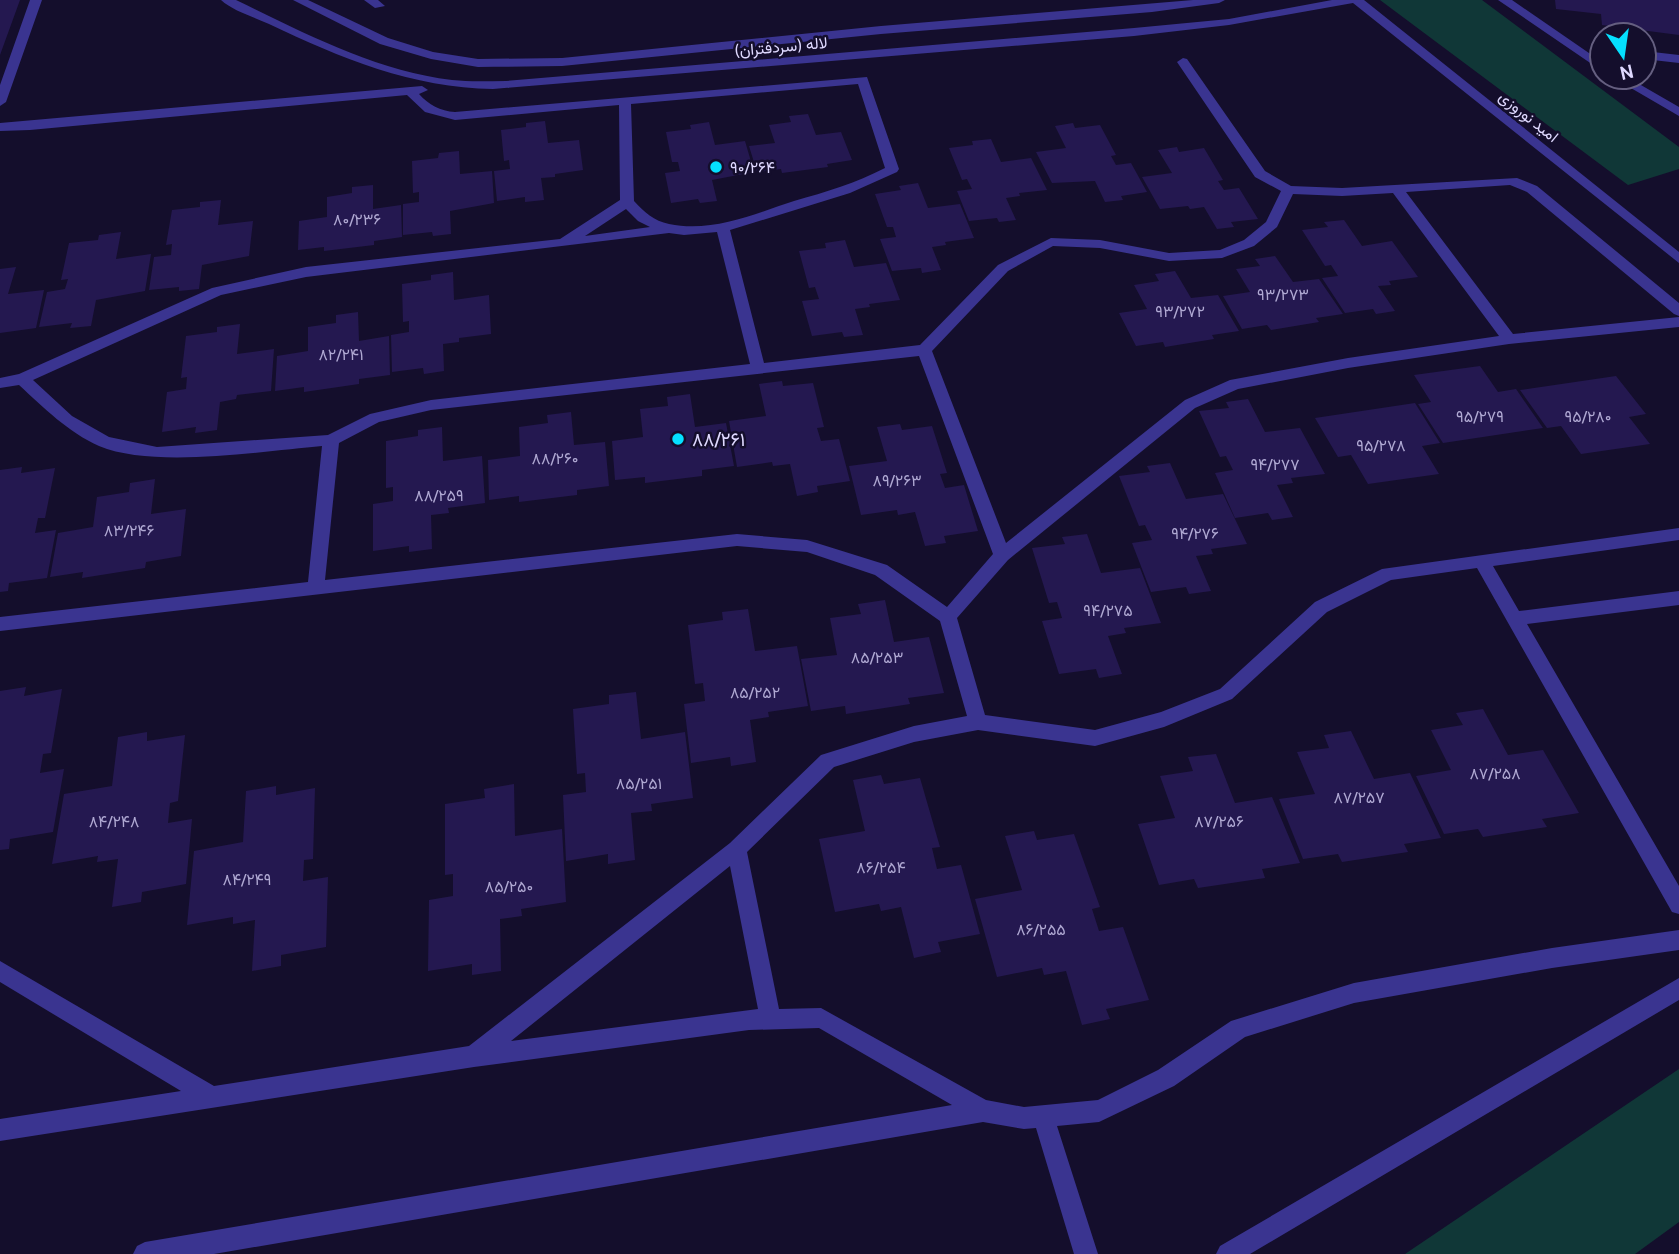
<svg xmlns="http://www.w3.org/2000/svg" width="1679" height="1254" font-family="Cabin,Vazirmatn,sans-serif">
<rect width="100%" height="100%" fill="#140e2c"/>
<path fill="#103737" d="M1380,0H1482L1679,147V169L1628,185Z
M1679,1069V1222L1635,1254H1405Z"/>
<path fill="#241850" d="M0,0H20L0,55Z
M1555,0H1679V35L1602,25L1601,14L1556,9Z
M808,114L816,135L841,132L852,160L827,164L828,167L782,173L781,169L757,172L749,146L775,143L769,125L791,122L789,116Z
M545,121L548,143L579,140L583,170L555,174V177L541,178L544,200L525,202V197L497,201L494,171L510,169L509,160L504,161L501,130L526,127V123Z
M709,122L715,145L745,141L754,172L712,180L717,201L700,203L698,199L671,203L665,173L680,171L678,162H672L666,132L691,129L690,125Z
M1073,123L1075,128L1100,125L1116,155L1111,156L1116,165L1131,163L1147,192L1121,196L1123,200L1105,202L1095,181L1052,183L1036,152L1066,148L1055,126Z
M991,139L1001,162L1031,158L1047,190L1019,193L1020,196L1006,198L1016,220L999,222L997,218L969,221L957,191L972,189L967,179L962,180L949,148L973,145L972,141Z
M1177,147L1179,152L1204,148L1223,180L1218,181L1224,190L1239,188L1258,219L1231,222L1234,227L1217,229L1204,207L1190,209L1188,206L1160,209L1142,177L1172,173L1158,150Z
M459,151L460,174L492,171L494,203L450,211L451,234L433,236L432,232L403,235V204L419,202V192L413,193L412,161L438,158L439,153Z
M918,183L928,208L960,204L974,238L945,242L946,245L932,247L941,270L922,273L921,268L892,271L880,239L896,237L893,227H887L875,194L901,190L899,186Z
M373,185V209L401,205L402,237L374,241V245L324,251V247L298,250L299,221L327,217V197L352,193V187Z
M221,200L218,225L253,221L249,256L202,265L199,289L179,291V287L149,290L154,257L171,255L172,244L166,245L172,210L200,207V202Z
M1344,220L1362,246L1392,241L1418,277L1389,281L1391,285L1378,286L1395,311L1376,314L1373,309L1345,313L1322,278L1338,276L1331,265L1325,266L1302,230L1328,227L1324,222Z
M121,232L116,259L151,254L145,291L96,300L91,326L70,328L72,323L39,327L47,292L65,289L68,279L61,280L69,243L98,240L99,235Z
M845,240L854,267L886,263L900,300L869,304L870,307L855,309L863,335L844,337L842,332L812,336L802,301L819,299L815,287L809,288L799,251L826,248L825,243Z
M1275,256L1293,282L1319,279L1343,314L1316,318L1319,322L1271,330L1267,325L1242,329L1223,296L1250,292L1236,269L1260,266L1255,259Z
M16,267L8,294L44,290L36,328L0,333V269Z
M1175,271L1191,298L1218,295L1239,331L1212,335L1214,339L1165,347L1163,342L1136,346L1119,313L1147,309L1134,285L1159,281L1155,274Z
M453,272L454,300L489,295L491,334L459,338V342L443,344L444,371L424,374L423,368L392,372L391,335L409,332V321L403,322L402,284L431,280V275Z
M358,312L359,341L389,336L390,375L359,379V384L304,392V387L275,391L277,356L308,351V327L336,323V315Z
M240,324L237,354L274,349L271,391L237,395L236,399L220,402L217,430L195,433L196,427L162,432L167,392L186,389L187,377L181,378L186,336L217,332V327Z
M1480,366L1498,392L1516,389L1543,428L1443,443L1418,404L1431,402L1414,375Z
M1616,376L1646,414L1629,417L1650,444L1581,454L1561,426L1547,428L1520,390Z
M782,381L783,386L813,383L824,427L817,428L821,441L839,439L850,481L817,486L818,492L797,496L790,464L773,466L772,462L737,467L729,421L766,416L759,384Z
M690,394L695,427L726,423L734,466L702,470V476L645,483V477L615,480L612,441L643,437L640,409L668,406L667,397Z
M1248,399L1265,432L1300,428L1325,474L1291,478L1293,483L1277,485L1293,517L1272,520L1268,513L1235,518L1215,473L1233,470L1226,456L1220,457L1199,411L1229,408L1226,402Z
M1415,403L1440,443L1422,446L1439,474L1368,484L1351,455L1338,457L1315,418Z
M571,412L574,445L605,442L609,486L577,490V495L519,502V496L489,500L488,460L520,456L519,427L548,423L547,415Z
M900,424L902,430L932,426L947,473L940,474L945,488L964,485L978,531L944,536L946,543L925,546L915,512L898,515L897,510L861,515L849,466L887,461L877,427Z
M442,427L443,461L482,456L485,503L448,508L449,513L431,515L432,549L409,552V546L373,551V504L393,501V487L386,488V441L418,436V430Z
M1170,463L1186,499L1223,494L1247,544L1211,549L1213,554L1196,556L1211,591L1189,594L1186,587L1151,592L1132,543L1152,540L1145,525L1139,526L1119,476L1150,472L1147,466Z
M22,467L21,473L55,468L45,518H38L35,533L56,530L47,578L9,583L8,591L0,592V470Z
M155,479L151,514L186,509L181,556L146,562L145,568L82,578L83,572L50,577L58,533L93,527L97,497L129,492L130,483Z
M1087,534L1101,573L1140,568L1161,623L1124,628L1126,633L1108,636L1122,674L1099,678L1096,669L1059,674L1042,621L1062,618L1057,602L1049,603L1032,548L1065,544L1062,537Z
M885,600L894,642L929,637L944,693L908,698L910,704L846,714L845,706L811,711L801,659L837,655L830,618L861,614L858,604Z
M748,609L755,651L797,646L808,706L768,712L769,717L750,720L756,762L731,766L730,757L691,763L684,704L705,701L703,683L695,684L688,625L723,620L722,612Z
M26,687L24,696L62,689L51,753L43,754L40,773L64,769L53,832L10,839L9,849L0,850V691Z
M636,692L641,739L685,732L693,798L651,804L652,811L631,813L635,860L608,864V854L566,861L563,795L586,792L585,773L577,774L573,709L609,704V695Z
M1483,709L1508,755L1543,750L1579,813L1542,819L1547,827L1483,837L1478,829L1444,834L1416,776L1451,770L1431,730L1463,725L1456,713Z
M1351,731L1374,779L1410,773L1441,838L1404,844L1408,852L1342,862L1338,854L1303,859L1279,799L1315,794L1297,752L1329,748L1324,735Z
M147,732V741L185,735L178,801L170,803L168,823L192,819L186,884L142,892L141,902L112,907L118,859L97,862L98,856L52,864L64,794L112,786L118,737Z
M1216,754L1235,803L1272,797L1300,863L1262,869L1265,878L1198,888L1194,879L1159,885L1138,824L1175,818L1160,776L1193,771L1188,757Z
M881,775L884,784L920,778L940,847L932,848L937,869L961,865L980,934L938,942L941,952L914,958L901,907L881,911L879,904L835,912L819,839L865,831L853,780Z
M514,784L515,836L562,829L566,902L521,909L522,916L500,919L501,971L472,975V964L428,971L429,900L453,896V874L445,875V804L485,798L484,789Z
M276,786V795L315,788L313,859L304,860L303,881L328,877L326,947L281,955V966L252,971L255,920L233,924V917L187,925L194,851L243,842L246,791Z
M1034,831L1037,840L1074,834L1100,907L1092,909L1099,931L1123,927L1149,1000L1106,1009L1110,1019L1082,1025L1066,971L1044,975L1042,968L997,977L975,899L1022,890L1005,836Z"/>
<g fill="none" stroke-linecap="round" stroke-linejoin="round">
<path fill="#3a3490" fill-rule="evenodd" d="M30,0H42L6,102L0,106V85Z
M221,0H236C304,33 376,71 452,80C470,82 488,81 506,81L1134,28L1229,19L1332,0H1364L1679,252V263L1353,3L1229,25L1134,36L493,89C413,88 340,58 269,24C254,17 233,11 221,0Z
M293,0H308L388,38L433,52L478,59L562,58L881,26L1193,0H1225L1219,3L1152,12L881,34L562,66L478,67L431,59L380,44Z
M364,0H378L385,6L375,8Z
M1498,0H1512L1602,62V71Z
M1644,51L1679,55V63L1644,59Z
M1183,58L1187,59L1265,171L1291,186L1342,188L1517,178L1537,186L1679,303V316L1674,314L1527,192L1510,185L1406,192L1513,334L1679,317V327L1509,344L1348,368L1238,389L1195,408L1008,560L957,618L985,715L1095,730L1161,712L1220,689L1315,602L1382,569L1679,528V540L1493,566L1519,611L1679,591V605L1527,624L1679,886V914L1672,912L1477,568L1391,580L1327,612L1232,699L1164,727L1095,746L978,730L914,742L834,767L747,852L779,1009L821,1008L986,1100L1024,1107L1098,1100L1158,1070L1231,1021L1354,983L1552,948L1679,930V950L1552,968L1354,1003L1245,1037L1174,1086L1099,1122L1057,1126L1098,1254H1074L1036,1128L1024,1129L983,1122L214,1254H133L137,1246L145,1242L952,1105L819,1028L749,1030L474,1067L0,1141V1119L181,1091L0,982V961L214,1086L469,1046L730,843L821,755L914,726L967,716L940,621L875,575L807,552L737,546L0,631V617L308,582L322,446C262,451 154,469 99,446C68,432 44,408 19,385L0,388V378L19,374L212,288L306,267L560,239L620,200L619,105L455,120L425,112L407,95L30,130L0,131V123L422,86L428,90L419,94C429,105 440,111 455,112L867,77L899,169L897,172L850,193L730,230L764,363L920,345L998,265L1051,238L1100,240L1169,253L1220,250L1244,240L1266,222L1281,191L1255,177L1177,62ZM858,84L885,168C856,183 826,192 794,201C754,214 712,233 669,224C654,221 644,212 634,201L631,104ZM1393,193L1499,336L1348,358L1230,380L1185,400L1006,543L932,351L1008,271L1053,246L1100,248L1169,261L1222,258L1254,246L1277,227L1293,194L1342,196ZM626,209L638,221L650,227L585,236ZM717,232L750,364L431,400L370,414L328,435L157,447L109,437L72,416L33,380L221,295L306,277L669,233L684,235ZM919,356L993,554L947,607L887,565L807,540L737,534L325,580L339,443L379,422L431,410ZM730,866L758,1009L511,1041Z
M1612,77H1627L1679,107V116Z
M1679,978V1000L1250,1254H1216L1220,1246Z"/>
</g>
<g fill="#05e0ff" stroke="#140e2c" stroke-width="2.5">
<circle cx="716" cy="167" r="7"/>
<circle cx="678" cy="439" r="7"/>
</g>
<g text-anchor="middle" stroke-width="5" stroke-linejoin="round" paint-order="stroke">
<g font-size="16" fill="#dfd9ff" stroke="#140e2c">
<text transform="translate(781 46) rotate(-5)" y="6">لاله (سردفتران)</text>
<text transform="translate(1529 116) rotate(39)" y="6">امید نوروزی</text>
</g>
<g font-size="16" fill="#dfd9ff" stroke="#140e2c" text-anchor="start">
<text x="730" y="173">۹۰/۲۶۴</text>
</g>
<g font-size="16" fill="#b0a9d3">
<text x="357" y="225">۸۰/۲۳۶</text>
<text x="1283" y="300">۹۳/۲۷۳</text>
<text x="1180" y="317">۹۳/۲۷۲</text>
<text x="341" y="360">۸۲/۲۴۱</text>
<text x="1480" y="422">۹۵/۲۷۹</text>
<text x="1588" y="422">۹۵/۲۸۰</text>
<text x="1381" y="451">۹۵/۲۷۸</text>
<text x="555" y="464">۸۸/۲۶۰</text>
<text x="1275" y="470">۹۴/۲۷۷</text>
<text x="897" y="486">۸۹/۲۶۳</text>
<text x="439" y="501">۸۸/۲۵۹</text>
<text x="129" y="536">۸۳/۲۴۶</text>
<text x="1195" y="539">۹۴/۲۷۶</text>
<text x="1108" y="616">۹۴/۲۷۵</text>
<text x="877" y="663">۸۵/۲۵۳</text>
<text x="755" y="698">۸۵/۲۵۲</text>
<text x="1495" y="779">۸۷/۲۵۸</text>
<text x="639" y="789">۸۵/۲۵۱</text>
<text x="1359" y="803">۸۷/۲۵۷</text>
<text x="114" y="827">۸۴/۲۴۸</text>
<text x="1219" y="827">۸۷/۲۵۶</text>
<text x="881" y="873">۸۶/۲۵۴</text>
<text x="247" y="885">۸۴/۲۴۹</text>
<text x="509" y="892">۸۵/۲۵۰</text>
<text x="1041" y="935">۸۶/۲۵۵</text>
</g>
<g font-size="19" fill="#dfd9ff" stroke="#140e2c" text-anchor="start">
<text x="692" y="446">۸۸/۲۶۱</text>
</g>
</g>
<g transform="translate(1623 56) rotate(167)"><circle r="33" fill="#140e2c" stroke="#655f80" stroke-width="2"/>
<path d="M0-5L12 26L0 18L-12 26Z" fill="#05e0ff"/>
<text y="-10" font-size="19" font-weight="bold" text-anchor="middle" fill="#dfd9ff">N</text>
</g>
</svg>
